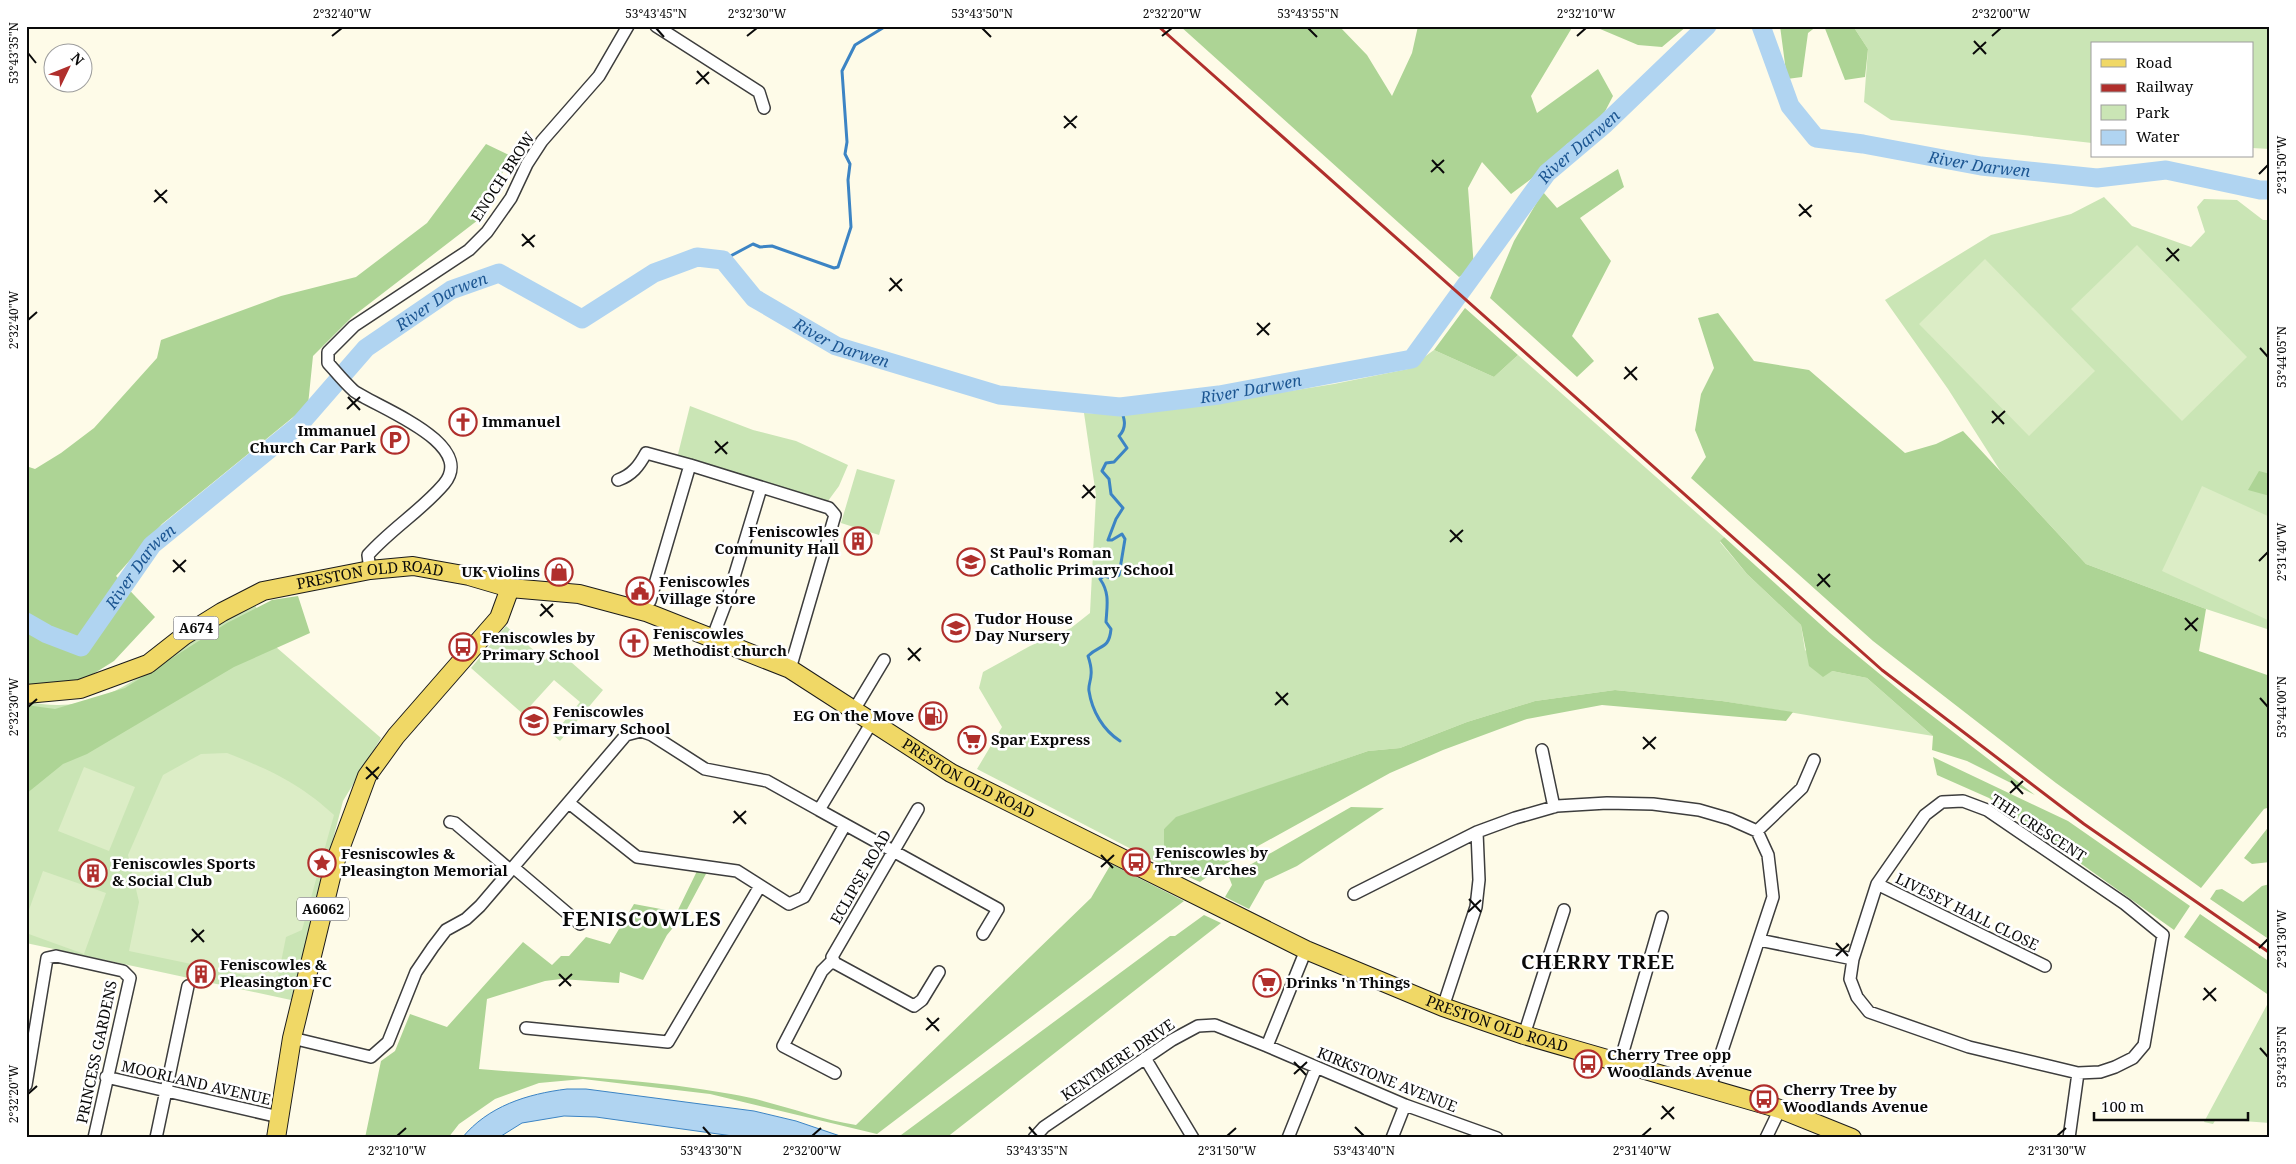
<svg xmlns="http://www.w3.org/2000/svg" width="2296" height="1164" font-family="'Noto Serif',serif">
<rect width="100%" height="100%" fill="#fefbe8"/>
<path fill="#cae5b5" d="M1853,26H2270V149L2252,148V44H2092V143L1891,120L1864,102L1868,49Z
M2104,197L2132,226L2191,247L2205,232L2197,207L2204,199L2237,200L2263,220H2270V630L2206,609L2086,564L2001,472L1948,389L1885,300L1991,235L2071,214Z
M1434,350L1494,377L1518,355L1724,537L1720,542L1747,574L1801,625L1805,650L1832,671L1867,678L1933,736L1722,701L1615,690L1535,701L1467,722L1400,748L1368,751L1299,775L1164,829V866L977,769L1002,727L979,688L983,672L1030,646L1071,628L1090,613L1096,495L1084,413L1108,414L1204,405L1334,384L1408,369Z
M690,406L753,430L796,441L848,465L839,486L828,501L677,458Z
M857,469L895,480L879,535L841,523Z
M255,605L276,647L381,738L343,801L291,1000L26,943V702C36,703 47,705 57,705C113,706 154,664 198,636C216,624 236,615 255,605Z
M506,626L545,660L556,649L603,690L560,741L553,735L580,702L554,680L523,714L471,668Z
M2268,1003L2270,1123L2216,1119L2213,1124L2204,1122Z"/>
<path fill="#add495" d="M1180,26H1339L1367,55L1392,96L1412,53L1418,26H1573L1531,96L1537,113L1598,69L1613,96L1598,125L1567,144L1531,179L1511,194L1482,162L1468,188L1474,268L1459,277Z
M1593,26H1687L1662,47L1638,45Z
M1780,26H1817L1808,33L1802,77L1787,79Z
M1824,26H1853L1868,49L1865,77L1845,80Z
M486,144L511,156L478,220L352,317L313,356L308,405L162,524L116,576L155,617L114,661L77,684L26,686V466L35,469L61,453L94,428L157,358L161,340L281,296L356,277L427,223Z
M1618,169L1624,187L1580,218L1611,261L1572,336L1594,361L1577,377L1490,298L1514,241L1543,192L1557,208Z
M1465,308L1518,355L1494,377L1434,350Z
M1718,313L1754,361L1809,370L1905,453L1936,444L1963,431L2086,564L2206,609L2199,651L2270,676V807L2264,809L2201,888L2056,783L1873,641L1691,478L1706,457L1695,430L1701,394L1714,368L1698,318Z
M2259,471L2270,474V496L2248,490Z
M1724,537L1830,633L1904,694L2035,795L1967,761L1932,750L1933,736L1867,678L1832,671L1823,677L1809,666L1801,625L1747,574L1720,541Z
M298,596L310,633L234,667L87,754L63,764L26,794V705L55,709L125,688L227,623L272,600Z
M1615,690L1722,701L1793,712L1786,721L1602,705L1527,719L1443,750L1390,773L1222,866L1200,882L1164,866V829L1176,817L1368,751L1400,748L1467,722L1535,701Z
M1933,757L2068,821L2190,906L2174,930L1989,798L1937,775Z
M1351,807L1384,808L1297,866L1265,881L1249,909L1225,897L1232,885L1229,877Z
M2270,825V862L2252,864L2244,858Z
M1111,864L1184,901L877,1134L710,1094L583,1079L539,1083L495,1099L459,1124L448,1138H365L381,1061L395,1051L410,1014L447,1027L523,942L552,965L561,956H569L586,937L610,944L634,904L677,912L697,871L707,872L685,913L667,935L643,980L620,972L619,983L561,979L545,981L487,999L479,1069C562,1076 648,1079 731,1094C774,1101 813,1118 856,1125L1091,898Z
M2270,884V940L2210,899L2216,890L2222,889L2243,902L2262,886Z
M2200,914L2270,962V996L2184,937Z
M1204,915L1221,923L946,1138H897L1170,936H1175Z"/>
<path fill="#dcedc6" d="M2137,245L2247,357L2182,421L2071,309Z
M1985,259L2095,371L2029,436L1919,324Z
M2202,486L2270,517V621L2162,571Z
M227,753C270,770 299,783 334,815L302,930L286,937L277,982L129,951L139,902L128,855L163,775L201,754Z
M84,767L135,787L109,851L58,831Z
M43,871L106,893L84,954L26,933V918Z"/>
<path fill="#b0d4f1" stroke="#3c84c4" d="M567,1089H586L754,1111L796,1121L846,1138H747L596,1117L564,1116L522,1123L498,1138H462C488,1106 527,1094 567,1089Z"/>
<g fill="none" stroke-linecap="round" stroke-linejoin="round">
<path stroke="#3c84c4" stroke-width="3" d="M723,260L753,244L760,247L772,246L834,268L838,267L851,227L848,180L850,164L845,154L847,142L842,71L855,45L886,26
M1120,407C1124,417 1128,427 1119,436L1127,448L1114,462L1106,463L1102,471L1109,479L1111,494L1123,508L1116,519L1108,540H1112L1122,534L1125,539L1119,575L1112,578L1104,576L1100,579C1110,593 1107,606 1106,622L1111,629C1109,650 1100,644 1088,656C1090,662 1092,668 1091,675C1091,680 1088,686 1089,691C1092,711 1103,730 1120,741"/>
<g stroke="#b0d4f1" stroke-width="19">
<path id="s1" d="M1761,26L1790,106L1816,138L1863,144L1981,166L2097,178L2166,170L2260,190H2270"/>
<path id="s2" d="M26,622L47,634L81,647L152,545L299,425L366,348L451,290L499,273L582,319L654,273L697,257L723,260L754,298L836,346L999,395L1120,407L1219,395L1412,359L1547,173L1605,124L1707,26"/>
</g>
<g stroke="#3d3d3d" stroke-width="14">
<path id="street" d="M656,26L759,92L764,108
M618,480C632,475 639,466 646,453L690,465L829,508L835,515L790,669
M370,570L368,555C391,529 422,510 444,484C478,443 376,407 354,391C345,383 336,372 328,363V352L354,326L469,250L487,232L511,198L527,164L542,141L599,76L628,26
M650,601L690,465
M712,639L728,597L761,488
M854,710L884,660
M1542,750L1554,807
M1963,801L1987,810L2125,904L2163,935L2144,1045L2133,1058L2115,1067L2100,1072L2078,1073L1969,1047L1869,1012L1857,997L1850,979L1853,959L1877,884L1925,815L1942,802Z
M569,803L637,857L737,871L789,904L804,897L845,825
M918,809L832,957L835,963L914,1006L922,1000L939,972
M819,810L998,909L983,934
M450,822L455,823L510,870
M1757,831L1802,788L1814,760
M513,867L580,924
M1877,884L2045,966
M1354,894L1477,832L1515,818L1557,806L1607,803L1653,804L1699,810L1730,819L1757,831L1768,855L1773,897L1710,1087
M1759,940L1853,959
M833,960L822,971L783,1046L835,1073
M1443,1007L1476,907L1479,880L1477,832
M526,1028L668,1042L760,886
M1524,1035L1564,910
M292,1038L371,1057L388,1042L416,972L433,947L446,930L466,919L480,906L626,735L641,731L652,735L705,769L767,781L819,810L872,722
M1267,1046L1405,1105L1497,1138
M1145,1058L1193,1138
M1620,1062L1662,917
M106,1077L279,1117
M26,1085L47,958L56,956L123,971L130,978L94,1138
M156,1138L188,986
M1034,1138L1044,1127L1172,1040L1198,1026L1215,1025L1267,1046L1306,950
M1288,1138L1316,1068
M1392,1138L1405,1105
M1766,1138L1780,1109
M2069,1138L2078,1073"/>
</g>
<g stroke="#1b1b1b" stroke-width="20">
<g id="primary">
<path id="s3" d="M26,694L80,689L148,664L185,635L222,612L263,591L370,570L413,566L469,576L510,588L579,594L646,612L790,669L951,773L1306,950L1443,1007L1524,1035L1780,1109L1852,1138"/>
<path d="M276,1138L292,1038L334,865L367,776L396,736L499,618L510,588"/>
</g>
</g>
<use href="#street" stroke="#fff" stroke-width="11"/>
<use href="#primary" stroke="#f0d866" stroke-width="18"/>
<path stroke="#b02f2c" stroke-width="3" d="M1158,26L1882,670L2084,824L2270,953"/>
</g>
<path fill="none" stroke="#0a0a0a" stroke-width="2" d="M656,28L664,37M982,28L991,37M1308,28L1317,37M332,36L342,28M747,36L757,28M1162,36L1172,28M1577,36L1586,28M1992,36L2001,28M1974,41L1986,54M28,53L36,63M1973,54L1986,42M697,71L709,84M696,84L709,72M1064,116L1076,128M1064,128L1077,116M1432,160L1444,173M1431,172L1444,160M2259,174L2268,165M155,190L167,203M154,202L167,190M1799,204L1811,217M1799,216L1812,205M522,234L534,247M522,246L535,235M2167,248L2179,261M2166,261L2179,249M890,278L902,291M889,291L902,279M28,320L37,312M1257,323L1269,335M1257,335L1270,323M2260,348L2268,357M1625,367L1637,380M1624,379L1637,367M348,397L360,410M347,409L360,397M1992,411L2004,424M1992,423L2005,411M715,441L727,454M715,453L728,442M1083,485L1095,498M1082,498L1095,486M1450,530L1462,542M1450,542L1463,530M173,560L185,572M2259,561L2268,552M173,572L186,560M1818,574L1830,587M1817,586L1830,574M541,604L553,617M540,616L553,604M2185,618L2197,631M2185,630L2198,618M908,648L920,661M908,660L921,648M1276,692L1288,705M2260,698L2268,707M1275,705L1288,693M28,707L37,699M1643,737L1655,749M1643,749L1656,737M366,767L378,779M366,779L379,767M2011,781L2023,794M2010,793L2023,781M734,811L746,824M733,823L746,811M1101,855L1113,868M1101,867L1114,855M1469,899L1481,912M1468,912L1481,900M192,929L204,942M191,942L204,930M1836,943L1848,956M2259,948L2268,939M1836,956L1849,944M559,974L571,986M559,986L572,974M2204,988L2216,1001M2203,1000L2216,988M927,1018L939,1031M926,1030L939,1018M2260,1048L2268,1057M1294,1062L1306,1075M1294,1074L1307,1062M28,1094L37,1086M1662,1106L1674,1119M1661,1119L1674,1107M703,1127L711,1136M1029,1127L1037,1136M1355,1127L1364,1136M397,1136L406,1128M812,1136L821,1128M1227,1136L1236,1128M1642,1136L1651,1128M2057,1136L2066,1128"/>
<defs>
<g id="church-ring" transform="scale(1.4375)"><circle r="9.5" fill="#fff" stroke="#b02f2c" stroke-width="1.5"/><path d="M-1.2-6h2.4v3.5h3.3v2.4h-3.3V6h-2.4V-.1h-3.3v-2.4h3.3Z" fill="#b02f2c"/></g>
<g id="parking-ring" transform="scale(1.4375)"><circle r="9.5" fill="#fff" stroke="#b02f2c" stroke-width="1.5"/><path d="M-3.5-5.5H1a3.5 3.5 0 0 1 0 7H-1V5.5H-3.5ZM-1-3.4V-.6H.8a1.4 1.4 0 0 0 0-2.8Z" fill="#b02f2c"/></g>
<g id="building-ring" transform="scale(1.4375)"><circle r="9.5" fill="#fff" stroke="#b02f2c" stroke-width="1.5"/><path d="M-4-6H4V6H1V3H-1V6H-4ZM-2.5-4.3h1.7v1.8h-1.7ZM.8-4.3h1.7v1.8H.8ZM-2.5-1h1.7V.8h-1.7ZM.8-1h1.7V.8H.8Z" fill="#b02f2c"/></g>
<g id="school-ring" transform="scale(1.4375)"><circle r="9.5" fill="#fff" stroke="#b02f2c" stroke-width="1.5"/><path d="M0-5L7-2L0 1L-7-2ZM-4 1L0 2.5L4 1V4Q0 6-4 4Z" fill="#b02f2c"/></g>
<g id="shop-ring" transform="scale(1.4375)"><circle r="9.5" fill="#fff" stroke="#b02f2c" stroke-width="1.5"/><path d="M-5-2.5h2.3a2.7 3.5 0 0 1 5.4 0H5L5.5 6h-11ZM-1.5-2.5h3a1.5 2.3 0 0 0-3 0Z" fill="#b02f2c"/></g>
<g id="civic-ring" transform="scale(1.4375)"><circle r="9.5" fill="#fff" stroke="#b02f2c" stroke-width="1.5"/><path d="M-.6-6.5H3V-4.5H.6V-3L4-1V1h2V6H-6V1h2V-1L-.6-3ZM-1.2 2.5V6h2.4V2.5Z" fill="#b02f2c"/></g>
<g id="bus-ring" transform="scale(1.4375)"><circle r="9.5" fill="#fff" stroke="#b02f2c" stroke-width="1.5"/><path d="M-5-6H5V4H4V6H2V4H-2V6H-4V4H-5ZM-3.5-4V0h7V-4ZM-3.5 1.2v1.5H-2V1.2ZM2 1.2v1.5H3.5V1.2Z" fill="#b02f2c"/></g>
<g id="fuel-ring" transform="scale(1.4375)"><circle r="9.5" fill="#fff" stroke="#b02f2c" stroke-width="1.5"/><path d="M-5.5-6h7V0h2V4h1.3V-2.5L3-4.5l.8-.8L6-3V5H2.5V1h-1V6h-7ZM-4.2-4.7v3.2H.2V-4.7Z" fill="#b02f2c"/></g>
<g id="supermarket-ring" transform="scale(1.4375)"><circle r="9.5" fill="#fff" stroke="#b02f2c" stroke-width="1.5"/><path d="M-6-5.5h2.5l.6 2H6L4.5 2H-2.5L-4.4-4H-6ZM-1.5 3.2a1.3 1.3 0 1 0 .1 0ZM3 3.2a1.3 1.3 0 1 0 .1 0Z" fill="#b02f2c"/></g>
<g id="sight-ring" transform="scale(1.4375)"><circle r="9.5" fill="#fff" stroke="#b02f2c" stroke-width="1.5"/><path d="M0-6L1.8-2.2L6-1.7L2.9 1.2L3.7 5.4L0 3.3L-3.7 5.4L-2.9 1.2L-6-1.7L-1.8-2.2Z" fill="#b02f2c"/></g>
</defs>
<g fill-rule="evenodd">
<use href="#church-ring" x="463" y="422"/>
<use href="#parking-ring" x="395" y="440"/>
<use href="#building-ring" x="858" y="541"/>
<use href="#school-ring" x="971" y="562"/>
<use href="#shop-ring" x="559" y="572"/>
<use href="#civic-ring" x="640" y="591"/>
<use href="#school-ring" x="956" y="628"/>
<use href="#church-ring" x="634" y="643"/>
<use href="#bus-ring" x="463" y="647"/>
<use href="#fuel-ring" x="933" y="716"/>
<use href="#school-ring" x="534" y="721"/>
<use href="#supermarket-ring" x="972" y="740"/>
<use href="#bus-ring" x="1136" y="862"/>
<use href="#sight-ring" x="322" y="863"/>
<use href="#building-ring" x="93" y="873"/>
<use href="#building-ring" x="201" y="974"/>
<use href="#supermarket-ring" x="1267" y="983"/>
<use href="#bus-ring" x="1588" y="1064"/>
<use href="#bus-ring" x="1764" y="1099"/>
</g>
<g text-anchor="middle" stroke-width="5" stroke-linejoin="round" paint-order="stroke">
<g fill="#fff" stroke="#545454" stroke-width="1">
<rect x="173.5" y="616.5" width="45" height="23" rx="4"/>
<rect x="297" y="897.5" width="52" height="23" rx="4"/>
</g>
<g font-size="14" font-weight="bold" fill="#0a0a0a">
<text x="196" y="633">A674</text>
<text x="323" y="914">A6062</text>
</g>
<g font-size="15" fill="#0a0a0a" stroke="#fff">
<text transform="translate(503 177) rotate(-57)" y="5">ENOCH BROW</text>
<text dy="5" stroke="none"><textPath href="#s3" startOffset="372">PRESTON OLD ROAD</textPath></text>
<text dy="5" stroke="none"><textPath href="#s3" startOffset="1018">PRESTON OLD ROAD</textPath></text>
<text transform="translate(2038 828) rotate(33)" y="5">THE CRESCENT</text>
<text transform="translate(861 877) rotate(-60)" y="5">ECLIPSE ROAD</text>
<text transform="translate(1967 912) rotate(26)" y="5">LIVESEY HALL CLOSE</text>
<text dy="5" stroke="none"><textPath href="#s3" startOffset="1602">PRESTON OLD ROAD</textPath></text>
<text transform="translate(97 1052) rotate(-78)" y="5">PRINCESS GARDENS</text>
<text transform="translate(1118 1060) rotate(-34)" y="5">KENTMERE DRIVE</text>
<text transform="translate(1387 1080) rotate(22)" y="5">KIRKSTONE AVENUE</text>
<text transform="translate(196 1083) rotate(13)" y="5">MOORLAND AVENUE</text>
</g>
<g font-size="15" font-weight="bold" fill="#0a0a0a" stroke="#fff" text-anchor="start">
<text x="482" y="427">Immanuel</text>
<text x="376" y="436" text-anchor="end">Immanuel<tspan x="376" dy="17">Church Car Park</tspan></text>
<text x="839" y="537" text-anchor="end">Feniscowles<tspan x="839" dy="17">Community Hall</tspan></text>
<text x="990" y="558">St Paul's Roman<tspan x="990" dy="17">Catholic Primary School</tspan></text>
<text x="540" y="577" text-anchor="end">UK Violins</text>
<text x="659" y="587">Feniscowles<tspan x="659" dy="17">Village Store</tspan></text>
<text x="975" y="624">Tudor House<tspan x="975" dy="17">Day Nursery</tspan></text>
<text x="653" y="639">Feniscowles<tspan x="653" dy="17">Methodist church</tspan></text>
<text x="482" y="643">Feniscowles by<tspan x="482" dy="17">Primary School</tspan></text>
<text x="553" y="717">Feniscowles<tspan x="553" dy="17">Primary School</tspan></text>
<text x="914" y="721" text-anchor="end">EG On the Move</text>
<text x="991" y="745">Spar Express</text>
<text x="1155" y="858">Feniscowles by<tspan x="1155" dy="17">Three Arches</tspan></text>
<text x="341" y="859">Fesniscowles &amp;<tspan x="341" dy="17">Pleasington Memorial</tspan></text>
<text x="112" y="869">Feniscowles Sports<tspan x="112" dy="17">&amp; Social Club</tspan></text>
<text x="220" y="970">Feniscowles &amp;<tspan x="220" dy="17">Pleasington FC</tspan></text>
<text x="1286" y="988">Drinks 'n Things</text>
<text x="1607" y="1060">Cherry Tree opp<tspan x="1607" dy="17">Woodlands Avenue</tspan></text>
<text x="1783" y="1095">Cherry Tree by<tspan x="1783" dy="17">Woodlands Avenue</tspan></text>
</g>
<g font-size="16" font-style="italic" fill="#1c5692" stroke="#fff">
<text dy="6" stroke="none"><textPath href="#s2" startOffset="1886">River Darwen</textPath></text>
<text dy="6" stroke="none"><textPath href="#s1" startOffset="292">River Darwen</textPath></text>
<text dy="6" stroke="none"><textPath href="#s2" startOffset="566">River Darwen</textPath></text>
<text dy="6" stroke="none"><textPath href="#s2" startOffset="1031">River Darwen</textPath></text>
<text dy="6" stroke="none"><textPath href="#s2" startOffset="1451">River Darwen</textPath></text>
<text dy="6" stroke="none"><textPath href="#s2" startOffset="161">River Darwen</textPath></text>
</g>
<g font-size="20" font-weight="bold" letter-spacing="1" fill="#0a0a0a" stroke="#fff">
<text x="642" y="926">FENISCOWLES</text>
<text x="1598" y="969">CHERRY TREE</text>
</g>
</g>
<rect width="2296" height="1164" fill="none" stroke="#ffffff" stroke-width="55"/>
<rect x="2091" y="42" width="162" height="115" fill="#ffffff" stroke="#9d9d9d"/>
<rect x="2101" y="59" width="25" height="8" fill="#f0d866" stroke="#9d9d9d"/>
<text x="2136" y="68" font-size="15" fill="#0a0a0a">Road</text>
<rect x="2101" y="84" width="25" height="8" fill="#b02f2c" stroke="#9d9d9d"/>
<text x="2136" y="92" font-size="15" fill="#0a0a0a">Railway</text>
<rect x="2101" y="105" width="25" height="15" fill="#cae5b5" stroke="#9d9d9d"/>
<text x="2136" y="118" font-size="15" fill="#0a0a0a">Park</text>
<rect x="2101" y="130" width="25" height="15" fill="#b0d4f1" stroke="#9d9d9d"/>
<text x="2136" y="142" font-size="15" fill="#0a0a0a">Water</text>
<g transform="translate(68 68) rotate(47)"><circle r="24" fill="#ffffff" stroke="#9d9d9d"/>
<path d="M0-4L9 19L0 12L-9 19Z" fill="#b02f2c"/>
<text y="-8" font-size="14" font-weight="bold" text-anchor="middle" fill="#0a0a0a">N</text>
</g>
<path d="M2094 1112v8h154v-8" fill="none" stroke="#0a0a0a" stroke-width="2.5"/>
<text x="2101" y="1112" font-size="15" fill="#0a0a0a" stroke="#ffffff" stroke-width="4" paint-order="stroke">100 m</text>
<rect x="28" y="28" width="2240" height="1108" fill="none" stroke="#0a0a0a" stroke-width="2"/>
<g font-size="12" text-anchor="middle" fill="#0a0a0a">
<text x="342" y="18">2°32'40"W</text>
<text x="656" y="18">53°43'45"N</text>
<text x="757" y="18">2°32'30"W</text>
<text x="982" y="18">53°43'50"N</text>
<text x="1172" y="18">2°32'20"W</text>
<text x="1308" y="18">53°43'55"N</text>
<text x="1586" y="18">2°32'10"W</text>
<text x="2001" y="18">2°32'00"W</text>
<text transform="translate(14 53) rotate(-90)" y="4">53°43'35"N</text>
<text transform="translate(2282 165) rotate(-90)" y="4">2°31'50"W</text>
<text transform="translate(14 320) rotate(-90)" y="4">2°32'40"W</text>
<text transform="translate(2282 357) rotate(-90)" y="4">53°44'05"N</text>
<text transform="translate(2282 552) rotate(-90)" y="4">2°31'40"W</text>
<text transform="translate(2282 707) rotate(-90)" y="4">53°44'00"N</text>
<text transform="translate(14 707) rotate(-90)" y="4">2°32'30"W</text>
<text transform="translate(2282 939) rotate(-90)" y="4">2°31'30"W</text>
<text transform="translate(2282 1057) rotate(-90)" y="4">53°43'55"N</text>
<text transform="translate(14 1094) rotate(-90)" y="4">2°32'20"W</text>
<text x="397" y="1155">2°32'10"W</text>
<text x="711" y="1155">53°43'30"N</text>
<text x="812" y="1155">2°32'00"W</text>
<text x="1037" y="1155">53°43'35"N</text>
<text x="1227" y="1155">2°31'50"W</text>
<text x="1364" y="1155">53°43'40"N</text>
<text x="1642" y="1155">2°31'40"W</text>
<text x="2057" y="1155">2°31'30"W</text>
</g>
</svg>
